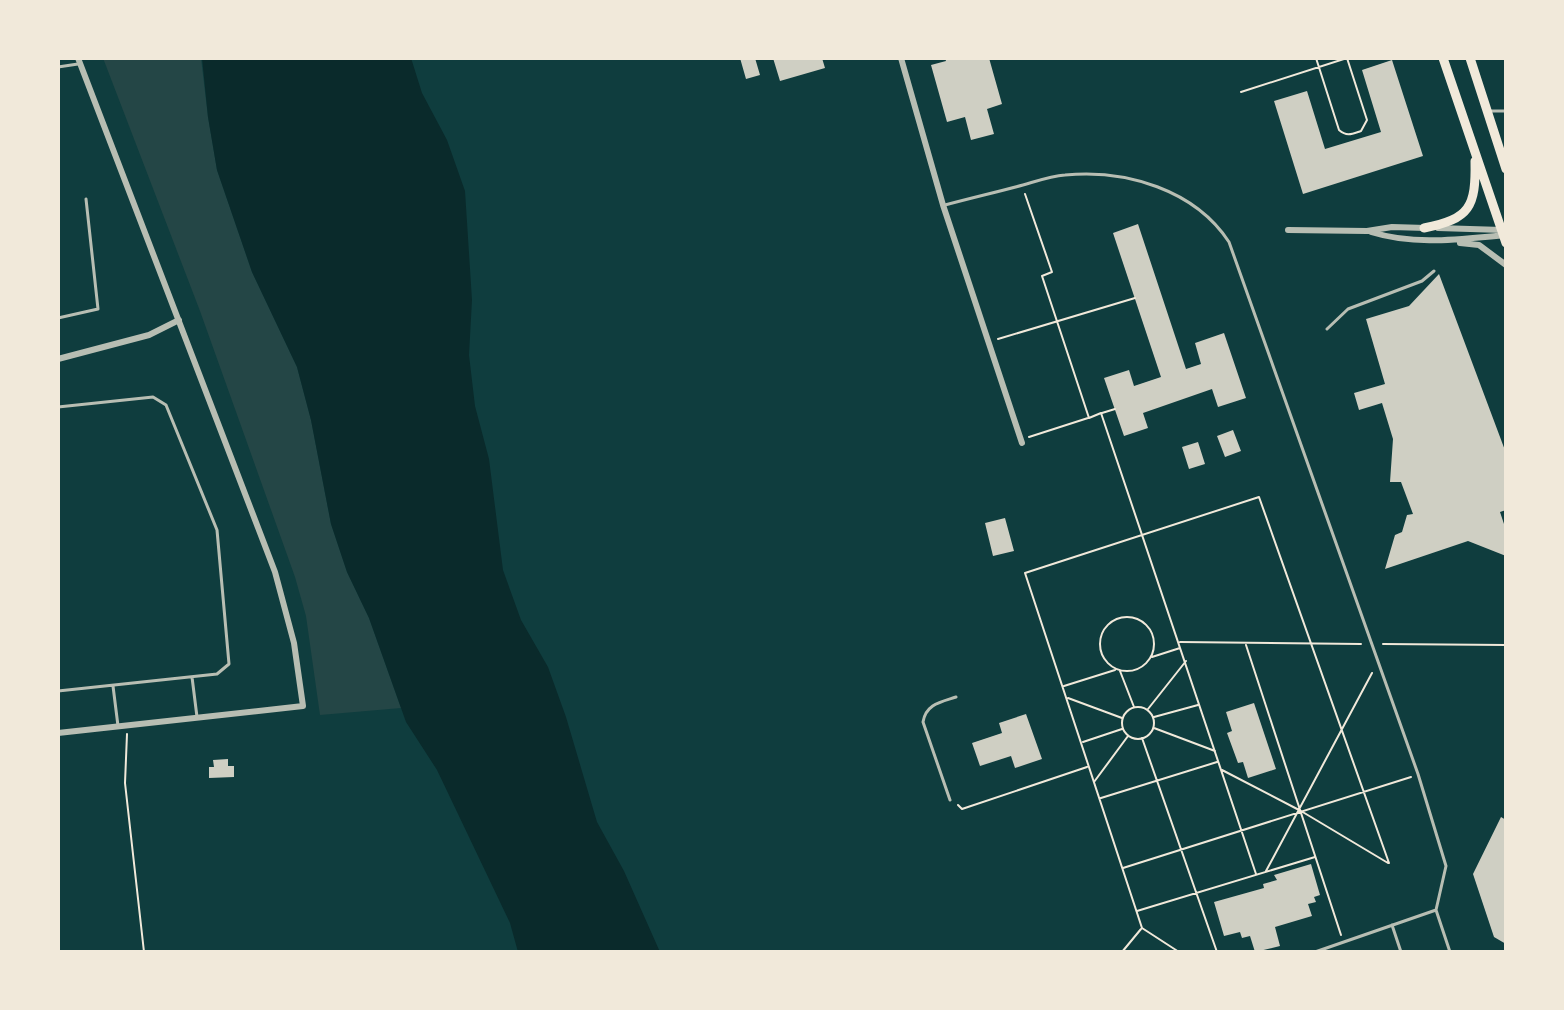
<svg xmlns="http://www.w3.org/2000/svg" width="1564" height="1010" font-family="Georgia,serif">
<rect width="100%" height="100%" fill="#0f3d3e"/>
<path fill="#244646" d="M103,58H201L208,117L217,170L252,272L297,367L311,420L331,524L347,572L369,618L401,708L320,715L306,616L295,577L200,311Z"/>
<path fill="#0a2a2b" d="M202,58H411L422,93L447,140L465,191L472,300L469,355L475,406L489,459L503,570L521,620L548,667L566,717L597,822L624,871L660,952H518L510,923L437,770L406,722L369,618L347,572L331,524L311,420L297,367L252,272L217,170L208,117Z"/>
<path fill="#cfcfc3" d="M740,58H755L760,75L746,79Z
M773,58H822L825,68L780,81Z
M945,58H989L1002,104L987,109L994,134L971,140L965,117L947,122L931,65L946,61Z
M1392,60L1423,156L1303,194L1274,101L1307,91L1325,149L1381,132L1362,70Z
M1138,224L1186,369L1201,364L1195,343L1224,333L1246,398L1218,407L1212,389L1143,413L1148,428L1124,436L1104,378L1129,370L1134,386L1161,377L1113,233Z
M1439,274L1506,453V510L1500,512L1506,530V556L1468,541L1385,569L1395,535L1402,532L1407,515L1413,514L1401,482H1390L1393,439L1382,403L1359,410L1354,393L1385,384L1366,319L1409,306Z
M1233,430L1241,451L1225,457L1217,436Z
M1198,442L1205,464L1189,469L1182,447Z
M1005,518L1014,551L993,556L985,523Z
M1254,703L1276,769L1248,778L1243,762L1238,763L1227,733L1232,731L1226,712Z
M1026,714L1042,759L1015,768L1011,756L980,766L972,743L1002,733L999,723Z
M228,759V766H234V777L209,778V767H214L213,760Z
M1501,817L1506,820V944L1494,937L1473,874Z
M1311,864L1320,895L1314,897L1316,902L1308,904L1312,916L1275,927L1280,946L1255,952L1250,936L1242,938L1240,932L1224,936L1214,902L1264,888L1263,884L1277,880L1274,875Z"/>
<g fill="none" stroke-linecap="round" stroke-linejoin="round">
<path stroke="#f1e9da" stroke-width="2" d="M1316,58L1339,130C1347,137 1352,134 1361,131L1367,120L1347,58
M1241,92L1347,58
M1025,194L1052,272L1042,276L1089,418L1101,413L1256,874
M998,339L1135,298
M1102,413L1115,409
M1029,437L1088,418
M1100 644a27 27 0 1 1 54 0a27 27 0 1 1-54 0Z
M1180,642L1361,644
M1383,644L1506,645
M1246,645L1341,935
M1152,657L1180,648
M1120,671L1134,707
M1064,686L1115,670
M1068,698L1122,718
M1122 723a16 16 0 1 1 32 0a16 16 0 1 1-32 0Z
M1148,709L1186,661
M1154,717L1198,705
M1154,728L1215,751
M127,734L125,783L144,952
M1142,738L1217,952
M1083,742L1122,729
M1222,770L1301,811L1388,863
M1094,782L1128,736
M1101,798L1217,762
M958,805L962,809L1087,767
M1123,868L1411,777
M1266,871L1372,673
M1137,911L1315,857
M1122,952L1141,929
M1179,952L1142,928L1025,573L1259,497L1389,863"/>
<path stroke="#b8beb3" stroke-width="3" d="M58,67L78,64
M1491,111H1506
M945,205C971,198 997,192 1023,185C1037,181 1051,176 1065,175C1126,169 1195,190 1229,242L1418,774L1446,866L1436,910
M58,318L98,309L86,199
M1327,329L1348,309L1422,281L1434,271
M58,407L153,397L166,405L217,530L229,664L217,674L58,691
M192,677L197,717
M113,686L118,726
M950,800L923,722C926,704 941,702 956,697
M1436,910L1450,952
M1392,925L1401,952
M1315,952L1436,910"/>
<path stroke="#b8beb3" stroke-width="6" d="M901,58L943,205L1022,443
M1438,228L1502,230
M1288,230L1367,231L1392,227L1426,228
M1371,232C1416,246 1460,239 1506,235
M1460,243L1479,245L1506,265
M58,359L149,335L179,320
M58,733L303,706L294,643L275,572L78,58"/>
<path stroke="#f1e9da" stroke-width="9" d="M1443,58L1506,243
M1470,58L1506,169
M1424,228C1470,219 1476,207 1475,161"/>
</g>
<rect width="1564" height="1010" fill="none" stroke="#f1e9da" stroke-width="120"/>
</svg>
